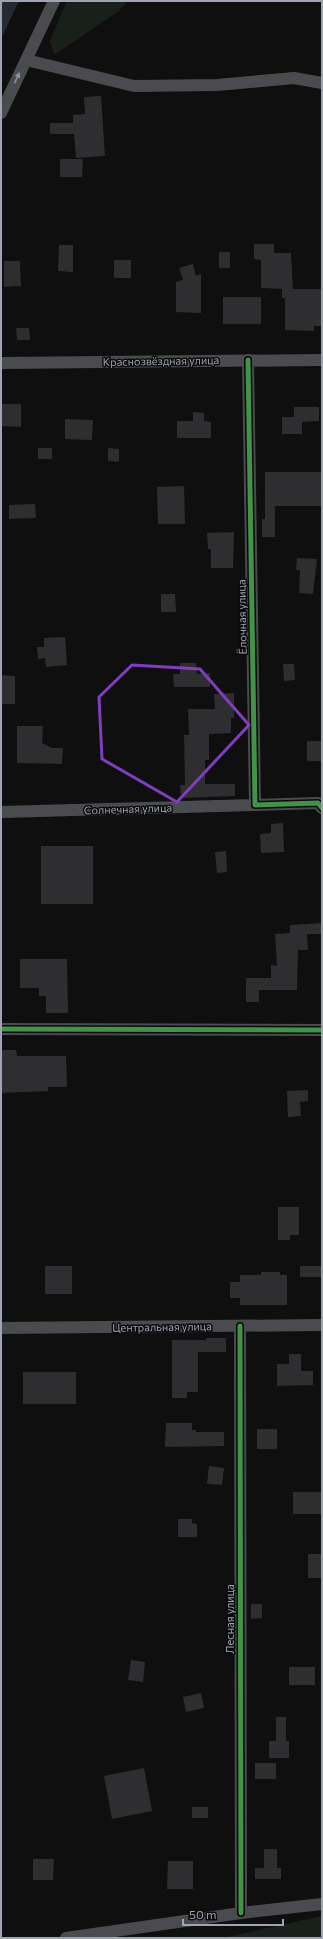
<svg xmlns="http://www.w3.org/2000/svg" width="323" height="1939" font-family="Commissioner,sans-serif">
<rect width="100%" height="100%" fill="#0f0f10"/>
<path fill="#19201a" d="M67,1H127L119,11L54,55L50,41Z
M322,1916V1938H223Z"/>
<path fill="#232a31" d="M1,1H25L18,3L1,39Z"/>
<path fill="#2e2e30" d="M101,96L105,156L76,158L74,134H50V123H73V115L85,114L84,97Z
M60,159H83L82,177H60Z
M254,244H274V253H291L293,289H322V326H314V331L285,330V298H282V289L261,288V260L254,259Z
M59,245H73V272L58,271Z
M219,252H230V268H219Z
M114,260H131V278H114Z
M4,261H20L21,286L4,287Z
M193,264L196,276L201,274V313L176,312V282L183,280L179,268Z
M223,297H261V324H223Z
M16,328H29L30,340H17Z
M1,404H21V427L1,426Z
M294,407H319V421L302,422V434H282V417H294Z
M193,412L204,413V421L211,422V438H177V421H193Z
M65,419L93,420L92,440L65,439Z
M38,448H52V459H38Z
M108,448L119,449V462L108,461Z
M265,472H322V506H275V537H262V519H265Z
M184,486L185,524H158L157,487Z
M35,504L36,518L9,519V505Z
M234,532L233,568H211V549H208L207,533Z
M297,558L317,559L313,594L299,593L300,570H296Z
M161,594H175L176,612H161Z
M65,637L67,665L46,667L45,658L38,659L37,647H44V638Z
M180,663H196L197,674L210,673V687H174L173,674H180Z
M283,664H294L295,680L284,681Z
M1,675L15,676V704H1Z
M234,693V718H231V733L209,734V760H205V784H235V796L181,798L180,785H185L184,735H189L188,709H215L214,694Z
M17,726H43L42,743L52,748H63L62,764L17,763Z
M307,741H322V761H307Z
M283,823L284,852L261,853L260,834L271,833V824Z
M41,846H93V904H41Z
M226,851L227,872L217,873L215,852Z
M322,923V934H307L308,950H298L297,990H259V1002H246V978H271V965L277,966L275,934L290,933V925Z
M20,959H67L68,1013H46V996H39V988H20Z
M1,1050H16L17,1056H66L67,1087H48V1091L1,1093Z
M308,1090V1101L300,1102L301,1116L288,1117L287,1091Z
M278,1207H299V1235H290V1240H278Z
M45,1266H72V1294H45Z
M300,1266H322V1277H300Z
M261,1272H280V1275H287V1305H240V1298H230V1282H240V1275H261Z
M206,1338H226V1352H198V1392H187V1398H172V1340H206Z
M289,1354H301V1371H313V1385L277,1386V1364H289Z
M23,1372H76V1404H23Z
M166,1423H192V1430H196V1432H224V1446L165,1447Z
M257,1429H277V1449H257Z
M209,1466L224,1468L222,1485L207,1484Z
M293,1492H322V1514H293Z
M178,1519H192V1523L197,1524V1537H178Z
M308,1554H322V1578H308Z
M251,1604H262V1618L251,1619Z
M131,1660L145,1662L143,1682L128,1680Z
M289,1667H315V1685H289Z
M201,1693L204,1708L186,1712L183,1697Z
M276,1717H286V1741H289V1758H269V1741H276Z
M255,1763H276V1779H255Z
M144,1768L152,1811L112,1819L104,1776Z
M192,1807H208V1818H192Z
M264,1849H277V1868H281V1879H255V1868H264Z
M33,1859H54L53,1880H33Z
M168,1861H193V1889H167Z"/>
<g fill="none" stroke-linecap="round" stroke-linejoin="round">
<path stroke="#4a4b4f" stroke-width="12" d="M26,60L134,86L217,85L294,78L322,83
M1,113L54,1
M248,360L255,805L318,803L322,808
M1,363L322,360
M1,812L255,805
M1,1029L322,1030
M240,1326L241,1913
M1,1328L322,1325
M66,1938L241,1913L322,1904"/>
<g stroke="#0a0a0b" stroke-width="8">
<path id="cycleway" d="M248,360L255,805L318,803L322,808
M1,1029L322,1030
M240,1326L241,1913"/>
</g>
<use href="#cycleway" stroke="#419447" stroke-width="5"/>
</g>
<defs><path id="oneway-solid" d="M-6-.8H1V-3.2L6.5 0L1 3.2V.8H-6Z"/></defs>
<use fill="#8a8e99" href="#oneway-solid" transform="translate(17 78) rotate(-65)"/>
<path fill="none" stroke="#803ebd" stroke-width="3" stroke-linejoin="round" d="M132,665L200,669L249,725L177,802L102,759L99,697Z"/>
<g text-anchor="middle" stroke-width="3" stroke-linejoin="round" paint-order="stroke">
<g font-size="11" fill="#9fa4b2" stroke="#0a0a0b">
<text transform="translate(161 361) rotate(-1)" y="4">Краснозвёздная улица</text>
<text transform="translate(242 617) rotate(-91)" y="4">Ёлочная улица</text>
<text transform="translate(128 809) rotate(-2)" y="4">Солнечная улица</text>
<text transform="translate(162 1327) rotate(-1)" y="4">Центральная улица</text>
<text transform="translate(230 1619) rotate(-90)" y="4">Лесная улица</text>
</g>
</g>
<rect width="323" height="1939" fill="none" stroke="#9fa4b2" stroke-width="4"/>
<path d="M183 1919v6h100v-6" fill="none" stroke="#9fa4b2" stroke-width="2"/>
<text x="189" y="1919" font-size="12" fill="#9fa4b2" stroke="#0a0a0b" stroke-width="3" paint-order="stroke">50 m</text>
</svg>
